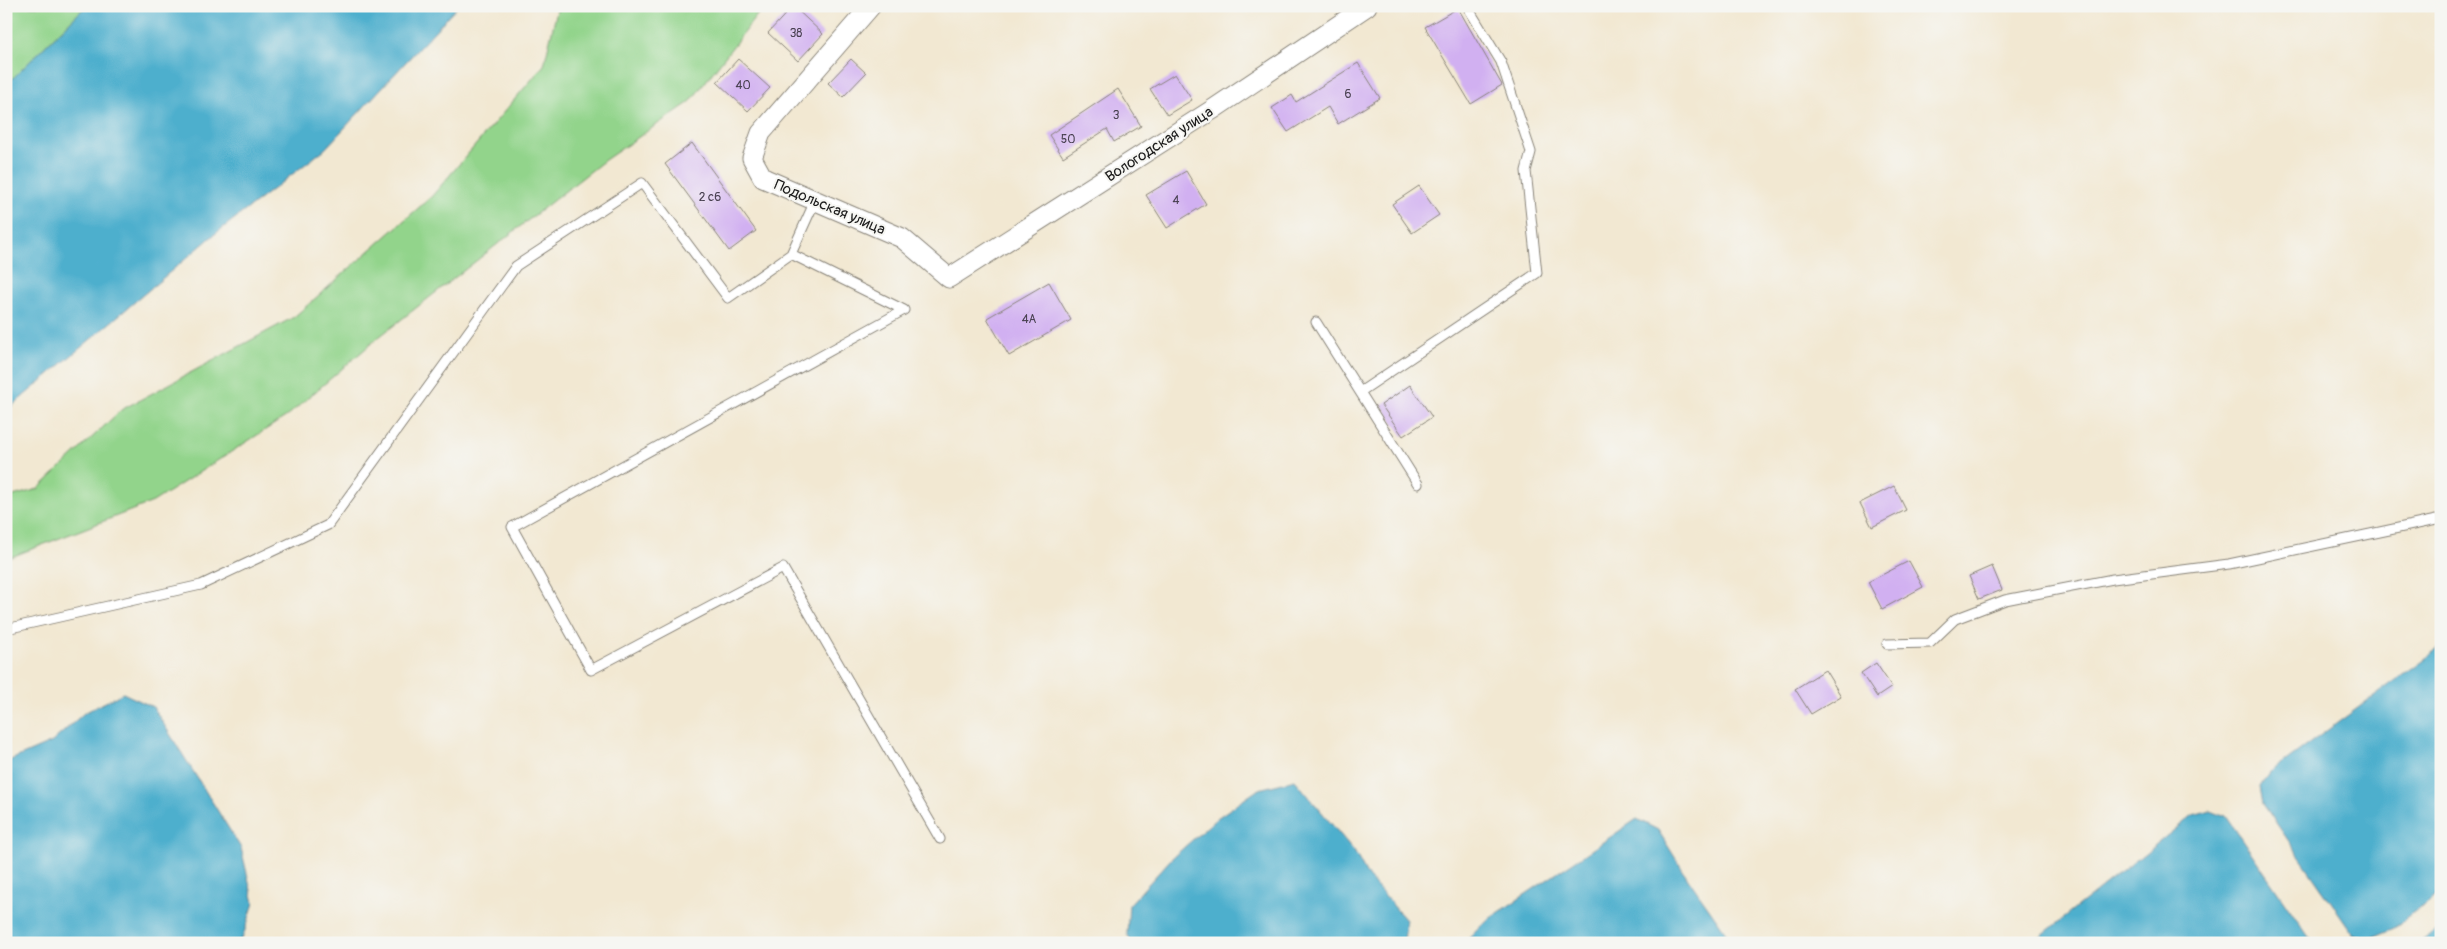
<svg xmlns="http://www.w3.org/2000/svg" width="2447" height="949" font-family="Pangolin,sans-serif">
<rect width="100%" height="100%" fill="#f6f6f2"/>
<filter id="ink" filterUnits="userSpaceOnUse"><feTurbulence type="fractalNoise" baseFrequency=".02" numOctaves="2"/><feDisplacementMap in="SourceGraphic" scale="10" xChannelSelector="R" yChannelSelector="G"/><feConvolveMatrix kernelMatrix="1 2 1 2 8 2 1 2 1" color-interpolation-filters="sRGB"/></filter>
<filter id="wash" filterUnits="userSpaceOnUse"><feTurbulence type="fractalNoise" baseFrequency=".0096" numOctaves="4" result="noise"/><feDisplacementMap in="SourceGraphic" scale="20" xChannelSelector="R" yChannelSelector="G"/><feGaussianBlur stdDeviation="1.12" result="paint"/><feColorMatrix in="noise" values="0 0 0 0 0 0 0 0 0 0 0 0 0 0 0 0 0 1.4 0 .05"/><feComposite in="paint" operator="in"/></filter>
<g filter="url(#wash)">
<rect width="100%" height="100%" fill="#f2e8d2"/>
<path fill="#92d48b" stroke="#577854" d="M6,6H86L6,85Z
M558,6H764L690,102L605,160L379,337L287,416L153,502L6,559V498L38,489L121,410L294,317L432,196L544,65Z"/>
<path fill="#4eafcd" stroke="#356674" d="M86,6H458L325,149L215,234L6,411V85Z
M2441,647V892L2392,929L2373,937L2354,935L2263,804L2260,787L2269,773Z
M123,693L153,707L241,848L254,903L242,939L233,943H6V762L52,742L84,713Z
M1295,780L1354,851L1368,877L1406,920L1404,943H1132L1127,934L1129,905L1172,858L1217,818L1259,789Z
M2211,810L2226,816L2313,943H2032L2193,815Z
M1637,819L1658,830L1689,880L1733,943H1464L1486,921Z
M2441,927V943H2419Z"/>
<g id="blocks">
<path fill="#d1b0f1" d="M793,6L823,34L798,61L768,33Z
M1458,8L1502,85L1471,104L1425,27Z
M738,59L770,88L748,111L717,82Z
M851,59L866,73L843,97L828,83Z
M1358,63L1380,98L1338,124L1328,107L1288,132L1272,108L1292,95L1296,102Z
M1175,74L1192,100L1167,115L1150,89Z
M1118,89L1141,126L1114,142L1107,129L1063,157L1049,135Z
M692,143L756,231L729,251L665,164Z
M1186,171L1206,204L1167,228L1146,195Z
M1419,186L1439,215L1412,233L1392,204Z
M1049,282L1071,320L1009,356L987,318Z
M1410,385L1432,417L1403,436L1381,405Z
M1894,486L1906,510L1872,527L1860,503Z
M1909,561L1923,587L1882,609L1868,582Z
M1992,566L2002,590L1979,599L1969,576Z
M1876,663L1892,687L1877,697L1861,673Z
M1825,670L1841,696L1811,714L1795,689Z"/>
</g>
</g>
<g filter="url(#ink)">
<use href="#blocks" fill-opacity="0" stroke="#878277" stroke-width="1"/>
<g fill="none" stroke-linecap="round" stroke-linejoin="round">
<g stroke="#878277" stroke-width="11">
<path id="lane" d="M791,254L904,310L512,527L591,670L783,568L940,839
M1316,322L1360,392
M1418,484L1360,392L1537,273L1526,171L1531,152L1501,62L1467,6
M6,629L201,585L328,525L516,266L642,183L728,298L791,254L815,201
M1887,644L1930,643L1955,619L2005,600L2113,579L2229,564L2441,519"/>
</g>
<g stroke="#878277" stroke-width="21">
<path id="street" d="M871,6L761,133L752,158L763,178L902,238L949,278L1212,110L1367,6"/>
</g>
<use href="#lane" stroke="#fff" stroke-width="9"/>
<use href="#street" stroke="#fff" stroke-width="19"/>
</g>
</g>
<g text-anchor="middle" stroke-width="4" stroke-linejoin="round" paint-order="stroke">
<g font-size="12" fill="#494151">
<text x="796" y="37">38</text>
<text x="743" y="89">40</text>
<text x="1348" y="98">6</text>
<text x="1116" y="119">3</text>
<text x="1068" y="143">50</text>
<text x="710" y="201">2 с6</text>
<text x="1176" y="204">4</text>
<text x="1029" y="323">4А</text>
</g>
<g font-size="15" fill="#1c1c1c" stroke="#f6f6f2">
<text transform="translate(1159 144) rotate(-33)" y="5">Вологодская улица</text>
<text transform="translate(830 207) rotate(23)" y="5">Подольская улица</text>
</g>
</g>
<rect width="2447" height="949" fill="none" stroke="#f6f6f2" stroke-width="25"/>
</svg>
